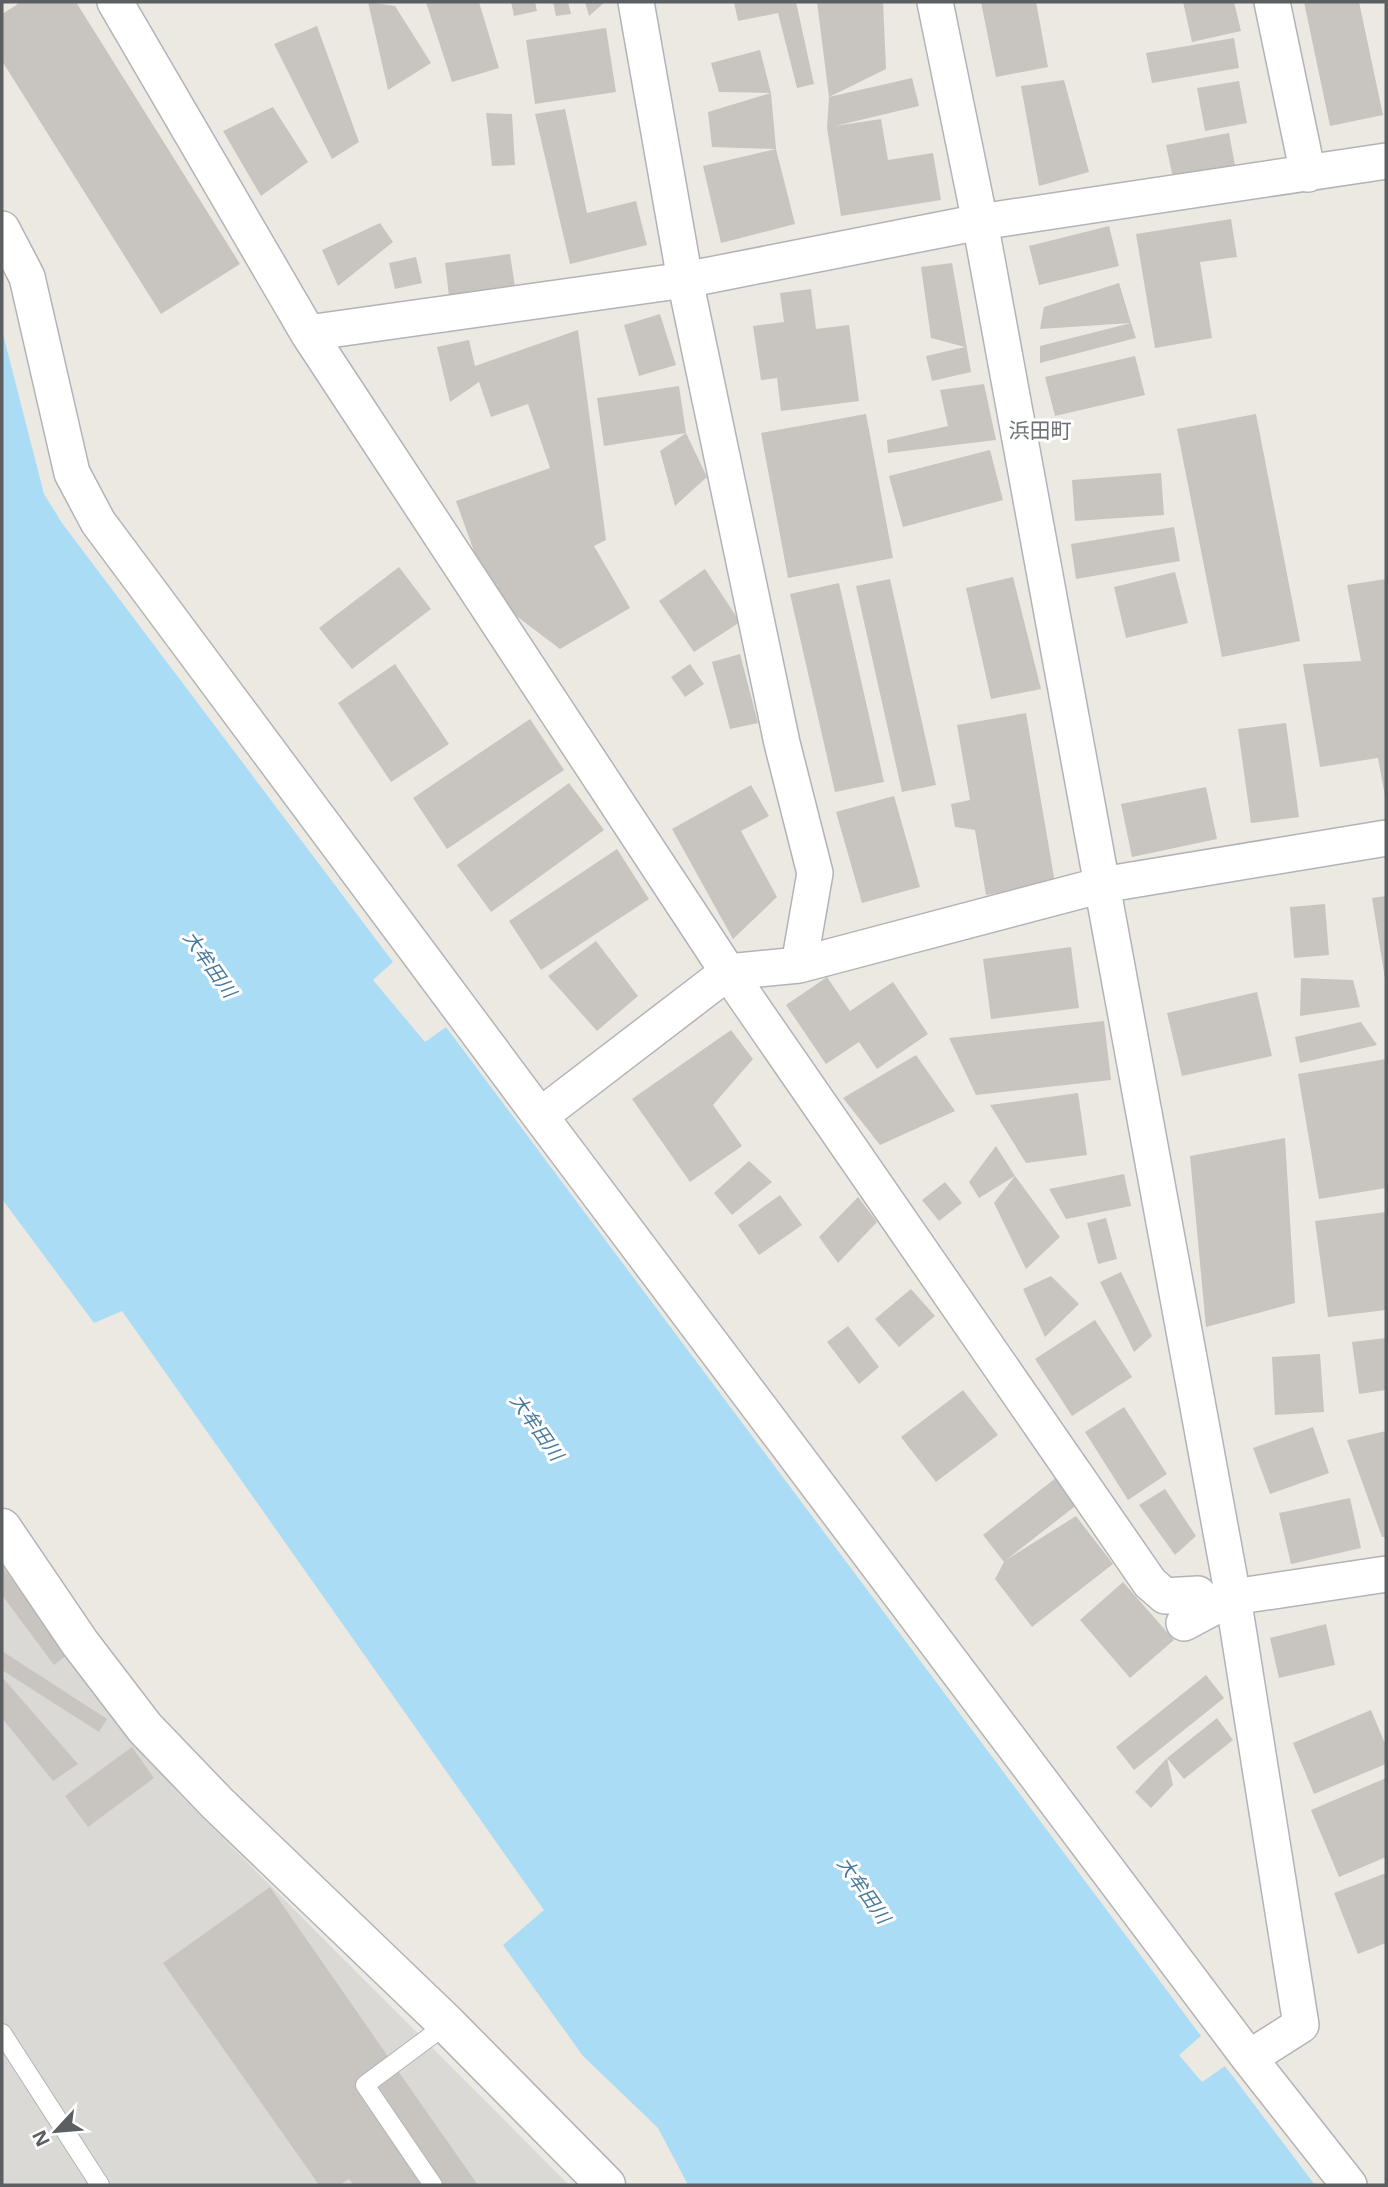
<svg xmlns="http://www.w3.org/2000/svg" width="1388" height="2187" font-family="'Open Sans','Noto Sans JP',sans-serif">
<rect width="100%" height="100%" fill="#ece9e3"/>
<path fill="#dbd9d6" d="M2,1549L179,1794L569,2185H2Z"/>
<path fill="#aaddf5" d="M2,330L44,494L62,523L393,962L373,980L425,1042L446,1027L1201,2036L1179,2055L1202,2082L1225,2066L1315,2185H688L658,2128L583,2056L503,1945L544,1910L122,1311L94,1323L2,1199Z"/>
<path fill="#c8c4c0" d="M21,2H76L240,264L161,314L2,61V14Z
M368,2L395,6L431,63L388,90Z
M426,2H479L499,68L452,82Z
M511,2H535L537,11L514,16Z
M553,2H568L571,14L556,16Z
M585,2H605L589,16Z
M734,2H796L814,84L797,88L778,13L738,21Z
M817,2H883L886,69L829,97Z
M981,2H1036L1048,67L996,77Z
M1183,2H1234L1241,31L1192,42Z
M1304,2H1359L1383,115L1330,126Z
M317,26L359,142L332,159L274,44Z
M606,28L616,92L535,104L526,40Z
M1234,38L1239,68L1152,83L1146,53Z
M760,50L771,93L719,92L711,63Z
M912,78L919,106L835,126L881,119L888,160L933,153L941,200L841,216L827,128L829,97Z
M1064,80L1089,172L1039,186L1021,86Z
M1239,81L1247,123L1205,131L1197,88Z
M771,93L776,149L795,224L721,243L703,166L776,149L712,147L708,112Z
M273,107L308,162L261,196L223,131Z
M565,109L587,213L636,201L647,245L570,264L535,114Z
M486,113L512,114L515,165L492,166Z
M1229,133L1236,171L1174,183L1166,145Z
M1231,219L1237,257L1200,262L1212,338L1155,348L1136,234Z
M380,223L393,242L338,286L322,250Z
M1109,226L1119,266L1039,285L1029,246Z
M510,254L515,287L449,296L445,263Z
M416,257L422,283L395,289L389,263Z
M952,263L971,372L932,381L926,356L965,347L931,338L921,267Z
M1119,283L1131,323L1136,338L1040,363V346L1131,323L1040,329L1044,307Z
M811,289L816,329L849,325L859,401L781,411L777,378L761,380L753,326L784,322L780,293Z
M660,314L676,365L639,376L624,325Z
M578,330L606,540L594,546L630,608L560,649L490,596L456,501L550,468L528,404L491,417L479,382L450,402L437,347L469,340L475,366Z
M1135,356L1145,395L1055,416L1045,377Z
M984,384L996,440L888,453L887,440L948,426L940,390Z
M679,386L686,433L707,477L675,506L660,451L686,433L604,446L597,398Z
M866,414L893,558L788,578L761,433Z
M1256,414L1300,641L1222,657L1177,429Z
M990,450L1003,500L903,527L889,476Z
M1161,473L1164,515L1075,521L1072,480Z
M1174,527L1180,561L1076,579L1071,544Z
M399,567L431,609L352,669L319,628Z
M705,569L740,622L694,652L659,601Z
M1175,572L1188,623L1126,638L1114,587Z
M1013,577L1041,689L991,699L966,588Z
M890,579L936,785L902,792L856,586Z
M1386,579V796H1385L1378,758L1320,767L1303,664L1361,661L1347,585Z
M839,583L884,782L835,792L790,594Z
M740,654L758,723L730,729L712,662Z
M395,664L449,744L391,782L338,703Z
M690,664L704,684L685,697L671,677Z
M1026,713L1055,883L986,895L975,830L955,827L951,804L970,800L957,725Z
M530,719L564,770L447,849L413,798Z
M1286,723L1299,817L1251,823L1238,729Z
M569,783L604,830L491,912L457,865Z
M751,785L769,816L741,831L777,897L733,939L672,829Z
M1206,787L1217,839L1132,857L1121,804Z
M894,796L920,887L862,903L836,812Z
M617,849L649,899L541,970L509,921Z
M1386,896V979H1385L1372,898Z
M1325,904L1329,955L1294,958L1290,907Z
M596,941L638,996L597,1031L548,976Z
M1071,947L1079,1008L991,1019L983,959Z
M827,977L850,1011L893,982L928,1034L877,1069L859,1042L826,1064L786,1005Z
M1301,978L1353,980L1360,1007L1300,1016Z
M1257,992L1272,1056L1182,1076L1167,1013Z
M1104,1021L1111,1080L976,1095L949,1038Z
M1361,1022L1377,1045L1300,1063L1295,1037Z
M731,1030L753,1059L713,1105L742,1146L690,1182L632,1099Z
M916,1055L955,1111L880,1145L843,1098Z
M1386,1059V1188L1319,1199L1298,1074Z
M1078,1093L1087,1155L1026,1163L990,1105Z
M1285,1138L1295,1303L1206,1327L1190,1156Z
M996,1146L1015,1176L979,1198L969,1182Z
M749,1161L772,1182L732,1215L714,1193Z
M1124,1174L1131,1206L1066,1219L1049,1189Z
M1015,1176L1060,1237L1026,1269L994,1203Z
M945,1182L962,1203L939,1221L922,1200Z
M780,1195L802,1225L759,1255L738,1225Z
M858,1197L877,1222L838,1263L819,1237Z
M1386,1212V1310L1328,1317L1315,1221Z
M1106,1218L1117,1259L1098,1264L1087,1223Z
M1121,1272L1152,1336L1134,1352L1100,1282Z
M1051,1276L1079,1304L1045,1337L1023,1289Z
M911,1289L935,1316L899,1347L875,1319Z
M1095,1320L1132,1377L1072,1416L1035,1359Z
M848,1326L879,1367L859,1384L827,1342Z
M1386,1338V1390L1359,1394L1352,1342Z
M1320,1354L1324,1412L1275,1415L1272,1357Z
M963,1390L998,1435L936,1482L901,1437Z
M1124,1407L1167,1474L1128,1500L1085,1432Z
M1313,1427L1329,1473L1270,1494L1253,1448Z
M1386,1431V1537H1382L1347,1440Z
M1057,1477L1078,1504L1006,1560L1076,1516L1113,1564L1032,1627L995,1579L1004,1562L983,1535Z
M1165,1489L1196,1536L1175,1555L1139,1505Z
M1350,1498L1361,1548L1291,1564L1279,1513Z
M2,1566L68,1654L54,1665L2,1595Z
M1123,1582L1174,1640L1130,1678L1080,1620Z
M1326,1624L1335,1665L1279,1678L1270,1638Z
M2,1651L107,1719L99,1732L2,1670Z
M1206,1675L1224,1698L1134,1770L1116,1747Z
M2,1677L78,1764L53,1781L2,1718Z
M1371,1710L1386,1746V1764L1314,1794L1293,1743Z
M1217,1718L1233,1740L1184,1779L1167,1758L1173,1785L1151,1808L1135,1792L1167,1758Z
M132,1747L154,1778L88,1827L65,1796Z
M1386,1778V1857L1339,1877L1311,1810Z
M1386,1873V1943L1358,1954L1334,1893Z
M270,1887L433,2121L478,2185H354L349,2179L339,2185H319L163,1963Z"/>
<g fill="none" stroke-linecap="round" stroke-linejoin="round">
<g stroke="#b1b4b7" stroke-width="20">
<path id="service" d="M2,2033L100,2185
M433,2185L365,2085L447,2024"/>
</g>
<g stroke="#b1b4b7" stroke-width="38">
<path id="minor" d="M115,2L308,333L728,972L1150,1583L1165,1596L1198,1594L1184,1623L1233,1597L1386,1574
M636,2L685,280L782,743L815,873L799,965
M935,2L980,222L1233,1597L1301,2025L1249,2058
M1272,2L1308,174
M2,229L27,277L72,473L98,522L540,1116L1249,2058L1349,2185
M308,333L685,280L980,222L1386,161
M540,1116L728,972L799,965L1102,885L1386,838"/>
</g>
<g stroke="#b1b4b7" stroke-width="41">
<path id="tertiary" d="M2,1528L80,1643L145,1728L218,1804L447,2024L606,2185"/>
</g>
<use href="#service" stroke="#fff" stroke-width="18"/>
<use href="#minor" stroke="#fff" stroke-width="35"/>
<use href="#tertiary" stroke="#fff" stroke-width="38"/>
</g>
<g text-anchor="middle" stroke-width="6" stroke-linejoin="round" paint-order="stroke">
<g font-size="19" font-style="italic" fill="#477a9d" stroke="#fff">
<text transform="translate(210 964) rotate(55)" y="7">大牟田川</text>
<text transform="translate(537 1427) rotate(55)" y="7">大牟田川</text>
<text transform="translate(864 1890) rotate(55)" y="7">大牟田川</text>
</g>
<g font-size="21" fill="#6d7174" stroke="#fff">
<text x="1040" y="438">浜田町</text>
</g>
</g>
<rect width="1388" height="2187" fill="none" stroke="#5b5f62" stroke-width="7"/>
<g transform="translate(56 2131) rotate(244)" stroke="#ffffff" stroke-width="5" paint-order="stroke">
<path d="M0-5L12 26L0 18L-12 26Z" fill="#5b5f62"/>
<text y="-10" font-size="19" font-weight="bold" text-anchor="middle" fill="#5b5f62">N</text>
</g>
</svg>
